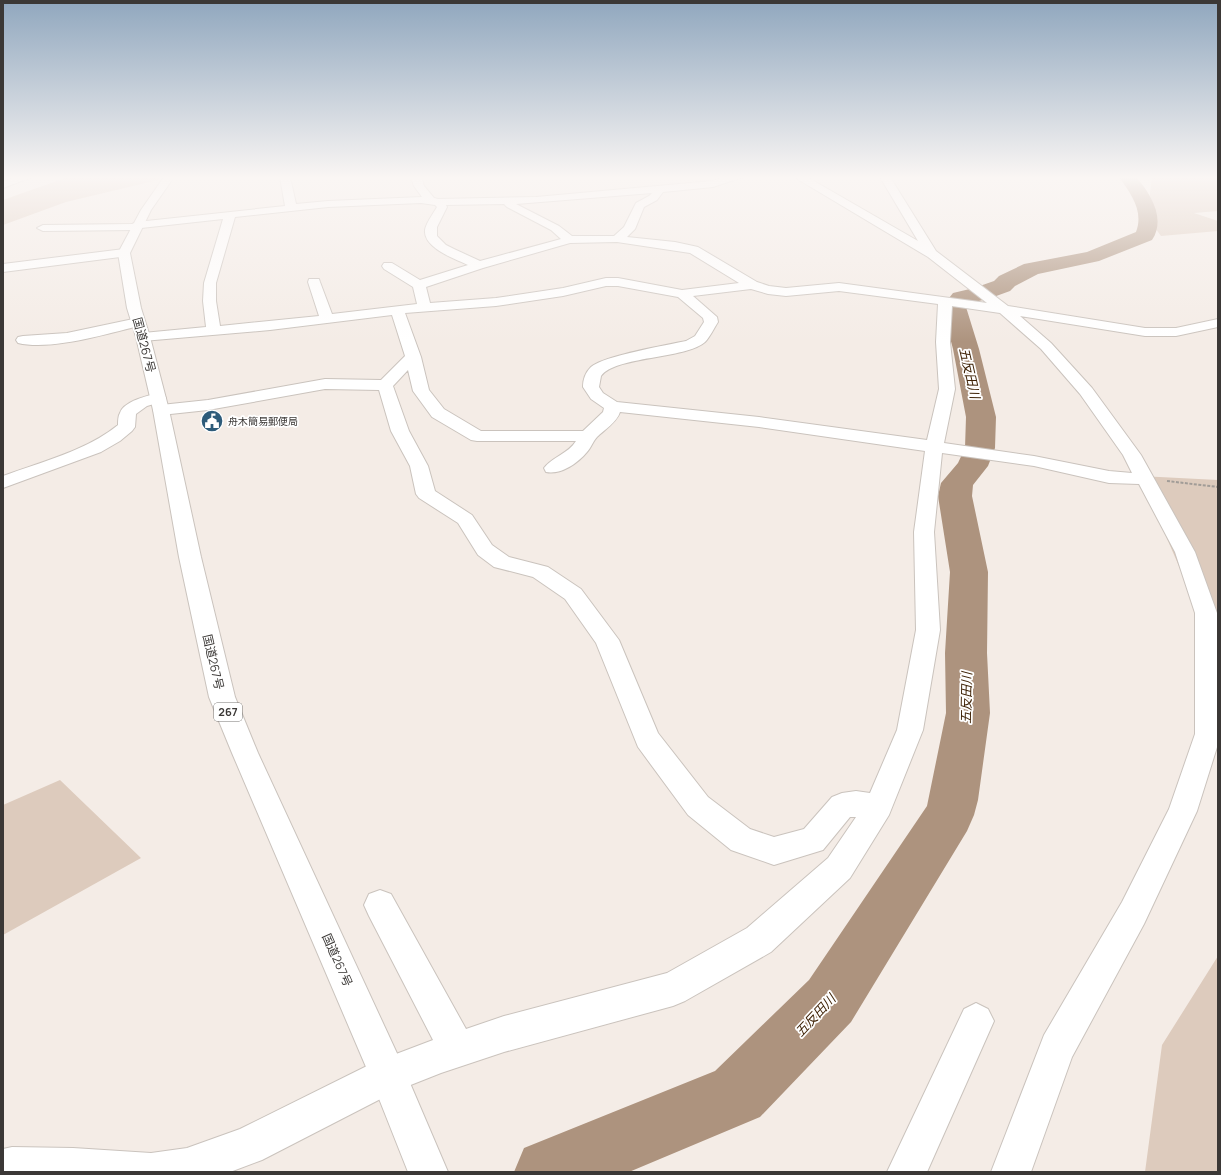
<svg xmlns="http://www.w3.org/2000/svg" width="1221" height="1175" font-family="Manrope,'Noto Sans JP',sans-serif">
<rect width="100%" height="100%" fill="#f4ece6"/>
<path fill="#ddcbbd" d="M68,177H160L158,180L66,202L3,225V200Z
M1152,177H1218V211L1194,213L1218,221V231L1161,236L1147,217Z
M1140,476L1218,480V646L1213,645Z
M60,780L141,858L3,935V805Z
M1218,956V1172H1145L1162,1045Z"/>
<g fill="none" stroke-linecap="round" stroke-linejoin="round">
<path fill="#ad937e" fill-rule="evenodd" d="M1119,177H1136C1151,194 1166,219 1152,240L1099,261L1038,274L1015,286L1010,291L988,299L969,303L966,307L979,349L996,417L995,448L988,466L973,485L972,496L988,572L987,653L990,713L978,800L974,815L967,831L851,1022L760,1117L629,1172H514L524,1148L715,1071L809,980L927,806L946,713L945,653L950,572L938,496L941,483L958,463L965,448L966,417L953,349L942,307L953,293L974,288L994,281L999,276L1024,264L1087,252L1136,232C1144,211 1131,194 1119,177Z"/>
<g stroke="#cac3bd" stroke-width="2">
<path id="minor" d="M16,177H32L3,188V182Z
M280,177H290L296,204L328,201L422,197L414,186L411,177H421L424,186L434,198L438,199L536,197L712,181L726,177H743L713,187L663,192L657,200L644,207L635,229L627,237L675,242L698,247L757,282L769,286L786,288L839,283L987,303L928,257L794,177H807L918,241L880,177H890L936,251L1008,306L1145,328H1176L1218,319V327L1176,336H1145L1020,316L1051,343L1092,388L1141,455L1195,552L1217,613L1218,632V744L1197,811L1144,924L1072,1057L1031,1172H991L1044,1035L1122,902L1169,809L1195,734V613L1175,552L1139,484L1109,483L1034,466L942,453L934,532L940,630L923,730L889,815L850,878L771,952L685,1001L673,1006L504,1052L441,1073L398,1090L262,1160L230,1172H3V1149L12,1147L73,1148L151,1153L187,1148L240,1129L375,1062L433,1040L369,916L364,905L369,894L380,890L391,894L466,1029L504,1016L667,973L747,928L828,858L856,817H850L823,850L774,865L731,850L688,815L638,747L596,643L565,599L533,577L494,567L478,555L458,523L419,498L416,494L410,466L391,431L379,390L325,389L208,410L161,415L155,414L153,410L155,406L161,405L208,400L325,379L381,380L405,356L392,315L270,330L143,341L138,340L136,337L138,334L143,333L206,327L203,301L204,283L223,219L141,228L136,230L43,231L37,228L43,225L132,224L137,222L285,206ZM652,193L649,196L636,203L624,227L614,236H572L559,226L516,204ZM421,203L435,205L437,207C433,214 426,223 425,230C423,248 455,259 468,265L420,280L392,263H384L382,266L384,269L413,287L417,304L332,314L320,282L319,279H309L308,282L319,316L220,326L216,301V283L235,217L328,207ZM504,204L507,207L551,230L561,239L480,261L454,249L446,245L437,236V227L447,207L446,205ZM617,242L690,253L739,283L682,290L618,278H606L563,288L496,298L430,303L426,287L483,268L570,243ZM606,286H618L678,297L703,318L704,322L695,336L686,341C668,345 603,356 591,367C585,373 583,380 583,387L591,399L604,408L603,412L583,431H481L444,409L429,390L421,357L405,313L496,306L563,296ZM751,289L768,294L786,296L839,291L938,304L936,342L939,389L927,440L759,417L617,402L603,393L599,387L601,376C615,356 686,359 705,342C710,337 714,328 718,322L717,317L693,296ZM952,306L1000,313L1041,349L1080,394L1123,455L1132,473L1109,471L1034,456L944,443L955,389L950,342ZM408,370L413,391L432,417L471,440L477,441H576C568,454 552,457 544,468L546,472C561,475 578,463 587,452C591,448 593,441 597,437C604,430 617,422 620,412L759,427L925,451L914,532L916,630L897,730L870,793L856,791L842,793L832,797L804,829L774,837L750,829L708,797L658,733L619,640L581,589L548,567L509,557L492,545L472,515L435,491L428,466L409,431L393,386Z
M124,249L128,250L130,253L128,256L3,272V264Z
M138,318L143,319L145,322L143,325C109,333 52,351 18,343L16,340L18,337L23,336L67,333Z
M158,393L164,395L166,398L164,401L147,406L136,414L135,427L132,431L120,441L101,452L3,488V476C41,462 86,451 118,425C118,421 118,416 120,413C124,401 147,396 158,393Z
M976,1003L988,1009L994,1021L927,1172H887L964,1009Z"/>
</g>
<g stroke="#cac3bd" stroke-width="2">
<path id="highway" d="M164,177H174L151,210L130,253L141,308L150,337L169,410L201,557L235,697L258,753L401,1062L448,1172H408L372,1081L232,753L209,697L179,557L153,410L136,337L127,308L118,253L141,210Z"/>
</g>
<path stroke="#a19c97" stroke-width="2" stroke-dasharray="3 1.5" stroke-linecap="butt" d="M1167,481L1218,487"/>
<use href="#minor" fill="#fff" fill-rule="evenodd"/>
<use href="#highway" fill="#fff" fill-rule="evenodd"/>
</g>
<linearGradient id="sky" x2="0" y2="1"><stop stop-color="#90a7be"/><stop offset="0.52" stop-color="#faf6f4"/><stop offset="1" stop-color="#faf6f4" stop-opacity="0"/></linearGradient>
<rect width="1221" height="342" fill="url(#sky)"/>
<defs>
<g id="civic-disc" transform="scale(1.15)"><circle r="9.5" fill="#2d5b7a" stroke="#fff"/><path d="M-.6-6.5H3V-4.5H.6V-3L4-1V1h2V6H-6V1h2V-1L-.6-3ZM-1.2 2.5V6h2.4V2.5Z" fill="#fff"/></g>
</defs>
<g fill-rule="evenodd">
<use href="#civic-disc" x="212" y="421"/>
</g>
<g text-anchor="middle" stroke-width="3.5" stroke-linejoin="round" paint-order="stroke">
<g font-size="10" fill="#3b3836" stroke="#fff" text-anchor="start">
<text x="228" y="425">舟木簡易郵便局</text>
</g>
<rect fill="#fff" stroke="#767472" stroke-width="1" x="214" y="703" width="28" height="18" rx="3"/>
<g font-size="11" font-weight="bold" fill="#3b3836">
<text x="228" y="716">267</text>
</g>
<g font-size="12" fill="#3b3836" stroke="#fff">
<text transform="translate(144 345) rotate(75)" y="4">国道267号</text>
<text transform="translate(213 662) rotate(77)" y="4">国道267号</text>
<text transform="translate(337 960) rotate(66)" y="4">国道267号</text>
</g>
<g font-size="13" font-style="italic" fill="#3f2307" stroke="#fff">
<text transform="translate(970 373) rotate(77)" y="5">五反田川</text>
<text transform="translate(966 698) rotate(-89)" y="5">五反田川</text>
<text transform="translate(815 1015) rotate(-47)" y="5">五反田川</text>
</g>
</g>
<rect width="1221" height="1175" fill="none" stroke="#3b3836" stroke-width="8"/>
</svg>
